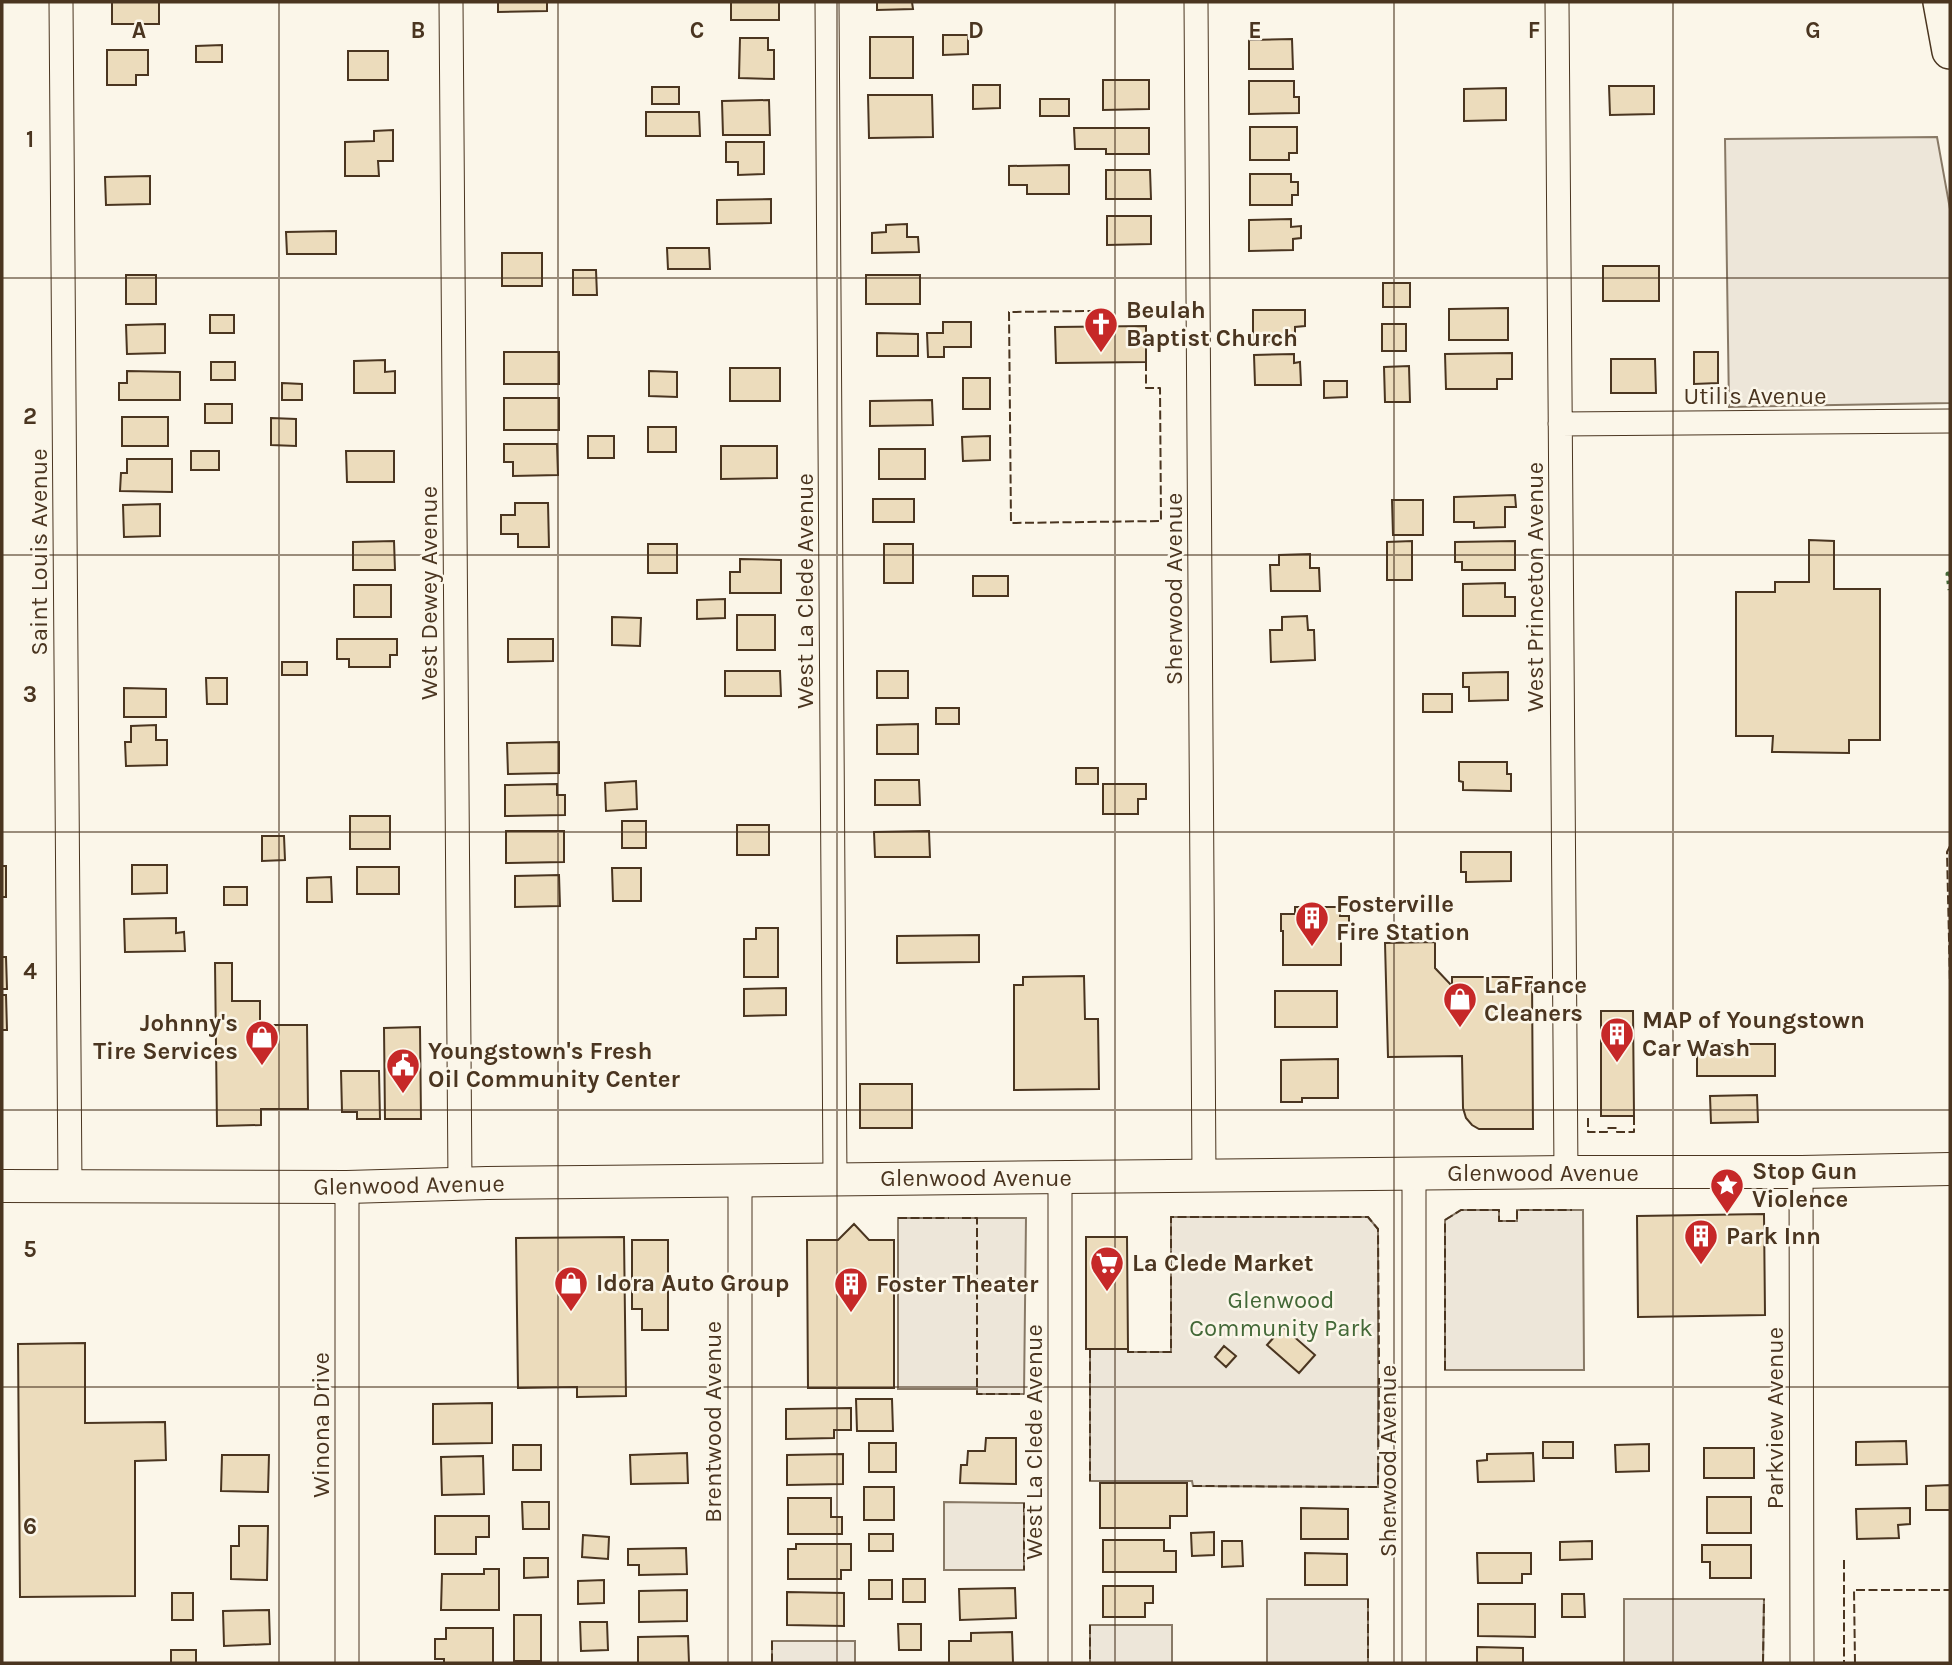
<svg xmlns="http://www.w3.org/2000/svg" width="1952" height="1665" font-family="Karla,sans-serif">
<rect width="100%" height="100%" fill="#fbf6e9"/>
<path fill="#ede6d9" stroke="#887966" stroke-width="2" d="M1937,137L1950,209V403L1729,407L1725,139Z
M1461,1210H1499V1221H1517V1210H1583L1584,1370H1445V1220Z
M1171,1217H1368L1378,1229V1487L1193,1486L1192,1481H1090V1349H1128V1352H1171Z
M898,1218H1026L1024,1394H977V1389H898Z
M944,1502L1024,1503V1570H944Z
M1267,1599H1368V1663H1267Z
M1624,1599H1764L1763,1663H1624Z
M1090,1625H1172V1663H1090Z
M772,1641H855V1663H772Z"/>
<path fill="#ecdcbc" stroke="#4a3520" stroke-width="2" d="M112,2H159V24H112Z
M498,2H547V11L498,12Z
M731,2H779V20H731Z
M877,2H912L913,9L877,10Z
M943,35H968V54L943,55Z
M870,37H913V78H870Z
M740,38H768V50H774V79L739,78Z
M1292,39L1293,69H1249V40Z
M222,45V62H196V46Z
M107,50H148V75H136V85H107Z
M348,51H388V80H348Z
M1103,80H1149V109L1103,110Z
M1249,81H1294V97H1299V113L1249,114Z
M973,85H1000V108L973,109Z
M1609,86H1654V114L1610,115Z
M652,87H679V104H652Z
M1506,88V120L1464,121V89Z
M868,95H932L933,137L869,138Z
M1040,99H1069V116H1040Z
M769,100L770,135H723L722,101Z
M646,112H699L700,136H646Z
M1250,127H1297V153H1289V160H1250Z
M1074,128H1149V154H1106V149H1075Z
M393,130V161H378L379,176H345V142L374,141V131Z
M726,142H764V174L738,175V162H726Z
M1069,165V194H1027V185H1009V166Z
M1106,170H1150L1151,199H1106Z
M1250,174H1291V182H1298V195H1292V205H1250Z
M150,176V204L106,205L105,177Z
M771,199V223L717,224V200Z
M1107,216H1151V244L1107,245Z
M1291,219V227L1301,226V238L1293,239V250L1249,251V220Z
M907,224V237H918L919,252L872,253V233L886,232V225Z
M336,231V254H287L286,232Z
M667,248H709L710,269H668Z
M502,253H542V286H502Z
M1603,266H1659V301H1603Z
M573,270H596L597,295H573Z
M126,275H156V304H126Z
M866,275H920V304H866Z
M1383,283H1410V307H1383Z
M1508,308V340H1449V309Z
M1253,310H1305V326L1295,327V342H1253Z
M210,315H234V333H210Z
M943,322H971V347H944V357H928L927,333H943Z
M165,324V353L127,354L126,325Z
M1382,324H1406V351H1382Z
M1146,326V362L1056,363L1055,327Z
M877,333L918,334V356H877Z
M504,352H559V384H504Z
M1694,352H1718V383L1694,384Z
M1512,353V379H1497V389H1446L1445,354Z
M1294,354V363L1300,362L1301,385H1255L1254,355Z
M1611,359H1655L1656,393H1611Z
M385,360V372L395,371V393H354V361Z
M211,362H235V380H211Z
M1409,366L1410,402H1385L1384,367Z
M730,368H780V401H730Z
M127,371L180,372V400H119V383H127Z
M649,371L677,372V397L649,396Z
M963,378H990V409H963Z
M1324,381H1347V397L1324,398Z
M282,383L302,384V400H282Z
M504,398H559V430H504Z
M932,400L933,425L870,426V401Z
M205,404H232V423H205Z
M122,417H168V446H122Z
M271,418L296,419V446L271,445Z
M648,427H676V452H648Z
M588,436H614V458H588Z
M990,436V460L963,461L962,437Z
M504,444H557L558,475L513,476V462H504Z
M721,446H777V478L721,479Z
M879,449H925V479H879Z
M191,451H219V470H191Z
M346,451H394V482H347Z
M127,459H172V492L120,491L121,473H127Z
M1515,495L1516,507H1505V527L1474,528V522H1454V497Z
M873,499H914V522H873Z
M1392,500H1423V535H1393Z
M515,503H548L549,547H518V534H501V515H515Z
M160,504V536L124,537L123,505Z
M1809,540L1834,541V589H1880V740H1849V753L1772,752L1773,736H1736V592H1775V582H1809Z
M394,541L395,570H353V542Z
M1412,541V580H1387V542Z
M1515,541V570H1462V562H1455V542Z
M648,544H677V573H648Z
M884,544H913V583H884Z
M1310,554V568H1319L1320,591H1271L1270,565H1279V555Z
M740,559L781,560V593H730V572H740Z
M973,576H1008V596H973Z
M1505,583V597H1515V616H1463V584Z
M354,585H391V617H354Z
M725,599V618L697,619V600Z
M737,615H775V650H737Z
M1307,616L1308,630H1314L1315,660L1271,662L1270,630H1282V617Z
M612,617L641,618L640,646L612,645Z
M337,639H397V655H390V667H349V659H337Z
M508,639H553V661L508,662Z
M282,662H307V675H282Z
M725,671H780L781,696H725Z
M877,671H908V698H877Z
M1508,672V700L1469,701V687H1463V673Z
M206,678H227V704H207Z
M124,688L166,689V717H124Z
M1423,694H1452V712H1423Z
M936,708H959V724H936Z
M918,724V754H877V725Z
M156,725V740H167V765L126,766L125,742H131V726Z
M559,742V773L508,774L507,743Z
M1459,762H1507V774H1511V791L1463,790V782L1459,781Z
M1076,768H1098V784H1076Z
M875,780H919L920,805H875Z
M636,781L637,809L606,811L605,783Z
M557,784V795H565V815L505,816V785Z
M1103,784H1146V799H1138V814H1103Z
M350,816H390V849H350Z
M622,821H646V848H622Z
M737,825H769V855H737Z
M506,831H564V862L506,863Z
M929,831L930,857H875L874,832Z
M262,836H284L285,860L262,861Z
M1461,852H1511V881L1466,882V872H1461Z
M132,865H167V893L132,894Z
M2,866H6V897H2Z
M357,867H399V894H357Z
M612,868H641V901H613Z
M559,875L560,906L515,907V876Z
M331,877L332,902H307V878Z
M224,887H247V905H224Z
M1295,907H1340V916H1349V929H1341V965H1283V931H1281V914H1295Z
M176,918V933L184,932L185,951L125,952L124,919Z
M756,928H778V977H744V939H756Z
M979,935V962L897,963V936Z
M1435,942V968L1452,986V977H1532L1533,1129H1479L1472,1125L1466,1118L1463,1108L1462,1056L1388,1057L1385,943Z
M2,957H6L7,989H2Z
M215,963H232V1001H260V1025H307L308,1109H261V1125L217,1126Z
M1084,976L1085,1019H1098L1099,1089L1014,1090V985H1023V977Z
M786,988V1015L744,1016V989Z
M1275,991H1337V1027H1275Z
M2,995H6L7,1030H2Z
M1601,1011H1633L1634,1116H1601Z
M420,1027L421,1119H385L384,1028Z
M1697,1044H1775V1076H1697Z
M1338,1059V1098H1302V1102H1281V1060Z
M341,1071H379L380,1119H357V1112H342Z
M860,1084H912V1128H860Z
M1757,1095L1758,1122L1711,1123L1710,1096Z
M1764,1214L1765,1315L1638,1317L1637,1216Z
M854,1224L869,1240H894V1388H808L807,1240H838Z
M624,1237L626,1396L577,1397V1387L518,1388L516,1238Z
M1086,1237H1127L1128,1349H1086Z
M632,1240H668V1330H642V1309H632Z
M1283,1327L1315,1355L1299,1373L1267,1345Z
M85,1343V1423L165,1422L166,1460L135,1461V1596L20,1597L18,1344Z
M1224,1346L1236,1356L1226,1367L1215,1357Z
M856,1399H892L893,1431H857Z
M492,1403V1443L433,1444V1404Z
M851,1408V1430H834V1438L786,1439V1409Z
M986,1438H1016V1484L960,1483L961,1465H967L968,1451H985Z
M1906,1441L1907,1464L1856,1465V1442Z
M1543,1442H1573V1458H1543Z
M869,1443H896V1472H869Z
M1649,1444V1471L1616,1472L1615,1445Z
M513,1445H541V1470H513Z
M1704,1448H1754V1478H1704Z
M687,1453L688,1483L631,1484L630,1455Z
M1533,1453L1534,1481L1478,1482L1477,1461L1487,1460V1454Z
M843,1454V1484L787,1485V1455Z
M222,1455H269L268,1492L221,1491Z
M483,1456L484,1494L442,1495L441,1457Z
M1100,1483H1187V1516H1170V1528H1100Z
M1950,1485V1510H1926V1486Z
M864,1487H894V1520H864Z
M1707,1497H1751V1533H1707Z
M788,1498H831V1517H842V1534H788Z
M522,1502H549V1529H523Z
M1301,1508L1348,1509V1539H1301Z
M1910,1508V1524L1898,1525L1899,1538L1857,1539L1856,1509Z
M435,1516H489V1537H476V1554H435Z
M239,1526H268L267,1580L231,1579V1546H239Z
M1214,1532V1555L1192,1556L1191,1533Z
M869,1534H893V1551H869Z
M583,1535L609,1537L608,1559L582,1557Z
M1103,1540H1164V1551H1176V1572H1103Z
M1222,1541H1242L1243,1566L1222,1567Z
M1592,1541V1559L1560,1560V1542Z
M796,1544H851V1570H841V1579H788V1549H796Z
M1702,1545H1751V1578H1710V1562H1702Z
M686,1548L687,1574L639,1575V1565H628V1549Z
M1305,1553L1347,1554V1585H1305Z
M1477,1553H1531V1574H1522V1583H1478Z
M524,1558H548V1577L524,1578Z
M484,1569H499V1610H441L442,1574H484Z
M903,1579H925V1602H903Z
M604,1580V1603L578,1604V1581Z
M869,1580H892V1599H869Z
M1103,1586H1153V1603H1145V1617H1103Z
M1015,1588L1016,1618L960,1620L959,1589Z
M687,1590V1621L639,1622V1591Z
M787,1592L844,1593V1626L787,1625Z
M172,1593H193V1620H172Z
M1562,1594H1584L1585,1617H1562Z
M1478,1604H1535V1637L1478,1636Z
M269,1610L270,1644L224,1646L223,1611Z
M514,1615H541V1661H514Z
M580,1622H607L608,1650L581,1651Z
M898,1624H921V1650H899Z
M446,1628H493V1663H444V1659H435V1639H446Z
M1012,1632L1013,1663H949V1641H971V1633Z
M688,1636L689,1663H638V1637Z
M1477,1647L1523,1648V1663H1477Z
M171,1650H196V1663H171Z"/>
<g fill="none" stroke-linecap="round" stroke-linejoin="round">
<g stroke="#4a3520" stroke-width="25">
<path id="minor" d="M61,2L70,1186
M451,2L460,1183
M827,2L835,1179
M1196,2L1204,1175
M1557,2L1566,1172
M1560,424L1950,421
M1801,1172L1802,1663
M1414,1174V1663
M1060,1178V1663
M740,1181V1663
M347,1663V1187"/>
</g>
<g stroke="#4a3520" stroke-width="34">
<path id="secondary" d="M2,1186L347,1187L487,1183L1566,1172H1801L1950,1169"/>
</g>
<g stroke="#4a3520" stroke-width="38">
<path id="primary" d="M1941,2L1950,51"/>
</g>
<use href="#minor" stroke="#fbf6e9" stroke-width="23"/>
<use href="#secondary" stroke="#fbf6e9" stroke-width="32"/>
<use href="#primary" stroke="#fbf6e9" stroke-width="35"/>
<path stroke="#436837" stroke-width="5" stroke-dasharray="3.5 5" stroke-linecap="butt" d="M1950,574H1948L1950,590"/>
<path stroke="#4a3520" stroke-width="2" stroke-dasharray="9 3.5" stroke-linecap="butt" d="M1093,327V311L1009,312L1011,523L1161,521L1160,388H1146V362
M1950,846L1947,852L1950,984
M1588,1118V1132H1607V1128H1617V1132H1634V1116
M898,1218H949
M962,1218H977V1394H1024
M1090,1349V1481
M1128,1349V1352H1171V1217H1368L1378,1229L1379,1364
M1445,1370V1220L1461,1210H1499V1221H1517V1210H1572
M1193,1486L1378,1487L1379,1378
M1024,1503V1570
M1844,1560V1663
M1368,1599V1663
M1090,1625V1663
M772,1641V1663
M1763,1663L1764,1599
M1855,1663L1854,1590H1950"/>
</g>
<path fill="none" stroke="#4a3520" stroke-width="2" stroke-opacity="0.55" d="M279,2V1663M558,2V1663M837,2V1663M1115,2V1663M1394,2V1663M1673,2V1663M2,278H1950M2,555H1950M2,832H1950M2,1110H1950M2,1387H1950"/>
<defs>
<g id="church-pin" transform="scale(1.75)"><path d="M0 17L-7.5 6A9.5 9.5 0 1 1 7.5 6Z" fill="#c62828" stroke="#fbf6e9"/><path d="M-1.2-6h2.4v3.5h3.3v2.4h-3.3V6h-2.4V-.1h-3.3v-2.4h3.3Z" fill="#fff"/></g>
<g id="building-pin" transform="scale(1.75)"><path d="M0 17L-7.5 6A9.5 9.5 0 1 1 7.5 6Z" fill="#c62828" stroke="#fbf6e9"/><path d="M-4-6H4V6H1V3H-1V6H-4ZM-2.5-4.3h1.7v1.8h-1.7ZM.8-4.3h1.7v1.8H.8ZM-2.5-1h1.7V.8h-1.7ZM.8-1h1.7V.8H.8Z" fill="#fff"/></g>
<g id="shop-pin" transform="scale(1.75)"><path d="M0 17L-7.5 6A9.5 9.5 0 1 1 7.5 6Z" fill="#c62828" stroke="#fbf6e9"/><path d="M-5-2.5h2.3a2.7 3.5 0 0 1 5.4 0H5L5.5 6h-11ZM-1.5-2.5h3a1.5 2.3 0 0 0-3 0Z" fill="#fff"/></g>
<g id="civic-pin" transform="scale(1.75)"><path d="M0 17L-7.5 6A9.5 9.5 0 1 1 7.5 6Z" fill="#c62828" stroke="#fbf6e9"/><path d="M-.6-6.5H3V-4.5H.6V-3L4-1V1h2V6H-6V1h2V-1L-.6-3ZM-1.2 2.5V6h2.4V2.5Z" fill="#fff"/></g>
<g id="sight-pin" transform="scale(1.75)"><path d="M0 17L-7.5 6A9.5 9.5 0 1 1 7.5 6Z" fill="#c62828" stroke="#fbf6e9"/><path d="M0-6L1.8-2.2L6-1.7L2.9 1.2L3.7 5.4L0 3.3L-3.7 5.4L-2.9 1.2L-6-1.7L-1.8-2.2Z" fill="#fff"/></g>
<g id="supermarket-pin" transform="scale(1.75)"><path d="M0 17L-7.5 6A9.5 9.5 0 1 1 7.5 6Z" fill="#c62828" stroke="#fbf6e9"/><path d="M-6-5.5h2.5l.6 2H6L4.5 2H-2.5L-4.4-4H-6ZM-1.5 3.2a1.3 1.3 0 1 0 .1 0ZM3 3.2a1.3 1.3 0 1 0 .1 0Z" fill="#fff"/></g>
</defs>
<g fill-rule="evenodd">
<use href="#church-pin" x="1101" y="324"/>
<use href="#building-pin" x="1312" y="918"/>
<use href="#shop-pin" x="1460" y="999"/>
<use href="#building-pin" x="1617" y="1034"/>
<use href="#shop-pin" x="262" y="1037"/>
<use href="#civic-pin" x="403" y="1065"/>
<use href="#sight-pin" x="1727" y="1185"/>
<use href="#building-pin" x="1701" y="1236"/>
<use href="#supermarket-pin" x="1107" y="1263"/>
<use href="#shop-pin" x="571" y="1283"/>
<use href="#building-pin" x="851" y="1284"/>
</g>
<g text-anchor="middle" stroke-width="5" stroke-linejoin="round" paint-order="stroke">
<g font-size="24" font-weight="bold" fill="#4a3520" stroke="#fbf6e9" text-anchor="start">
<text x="1126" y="318">Beulah<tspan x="1126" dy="28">Baptist Church</tspan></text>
<text x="1336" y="912">Fosterville<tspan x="1336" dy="28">Fire Station</tspan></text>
<text x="1484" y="993">LaFrance<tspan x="1484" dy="28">Cleaners</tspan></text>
<text x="1642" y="1028">MAP of Youngstown<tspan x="1642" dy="28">Car Wash</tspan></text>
<text x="238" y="1031" text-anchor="end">Johnny's<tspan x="238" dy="28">Tire Services</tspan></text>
<text x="428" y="1059">Youngstown's Fresh<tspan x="428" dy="28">Oil Community Center</tspan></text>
<text x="1752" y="1179">Stop Gun<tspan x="1752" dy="28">Violence</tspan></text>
<text x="1726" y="1244">Park Inn</text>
<text x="1132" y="1271">La Clede Market</text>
<text x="596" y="1291">Idora Auto Group</text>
<text x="876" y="1292">Foster Theater</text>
</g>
<g font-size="24" fill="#4a3520" stroke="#fbf6e9">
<text x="1755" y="404">Utilis Avenue</text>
<text transform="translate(39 552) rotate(-90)" y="8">Saint Louis Avenue</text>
<text transform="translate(1535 587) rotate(-90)" y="8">West Princeton Avenue</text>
<text transform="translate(1174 589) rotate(-90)" y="8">Sherwood Avenue</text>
<text transform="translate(805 591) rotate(-90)" y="8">West La Clede Avenue</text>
<text transform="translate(429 593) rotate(-90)" y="8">West Dewey Avenue</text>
<text x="1543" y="1181">Glenwood Avenue</text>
<text x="976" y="1186">Glenwood Avenue</text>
<text transform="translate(409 1185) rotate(-1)" y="8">Glenwood Avenue</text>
<text transform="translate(1775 1418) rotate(-90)" y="8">Parkview Avenue</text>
<text transform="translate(713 1422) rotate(-90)" y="8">Brentwood Avenue</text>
<text transform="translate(321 1425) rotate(-90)" y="8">Winona Drive</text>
<text transform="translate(1034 1442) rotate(-90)" y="8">West La Clede Avenue</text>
<text transform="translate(1388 1461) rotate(-90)" y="8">Sherwood Avenue</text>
</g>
<g font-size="24" fill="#436837" stroke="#fbf6e9">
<text x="1281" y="1308">Glenwood<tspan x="1281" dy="28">Community Park</tspan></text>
</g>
</g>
<g font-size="23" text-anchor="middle" font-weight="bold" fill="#4a3520" stroke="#fbf6e9" stroke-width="5" stroke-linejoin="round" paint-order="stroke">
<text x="139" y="38">A</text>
<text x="418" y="38">B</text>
<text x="697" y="38">C</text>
<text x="976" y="38">D</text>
<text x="1255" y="38">E</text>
<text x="1534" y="38">F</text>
<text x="1813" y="38">G</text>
<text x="30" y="147">1</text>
<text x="30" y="424">2</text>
<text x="30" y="702">3</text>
<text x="30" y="979">4</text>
<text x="30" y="1257">5</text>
<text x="30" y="1534">6</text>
</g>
<rect width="1952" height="1665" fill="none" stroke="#4a3520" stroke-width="7"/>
</svg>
